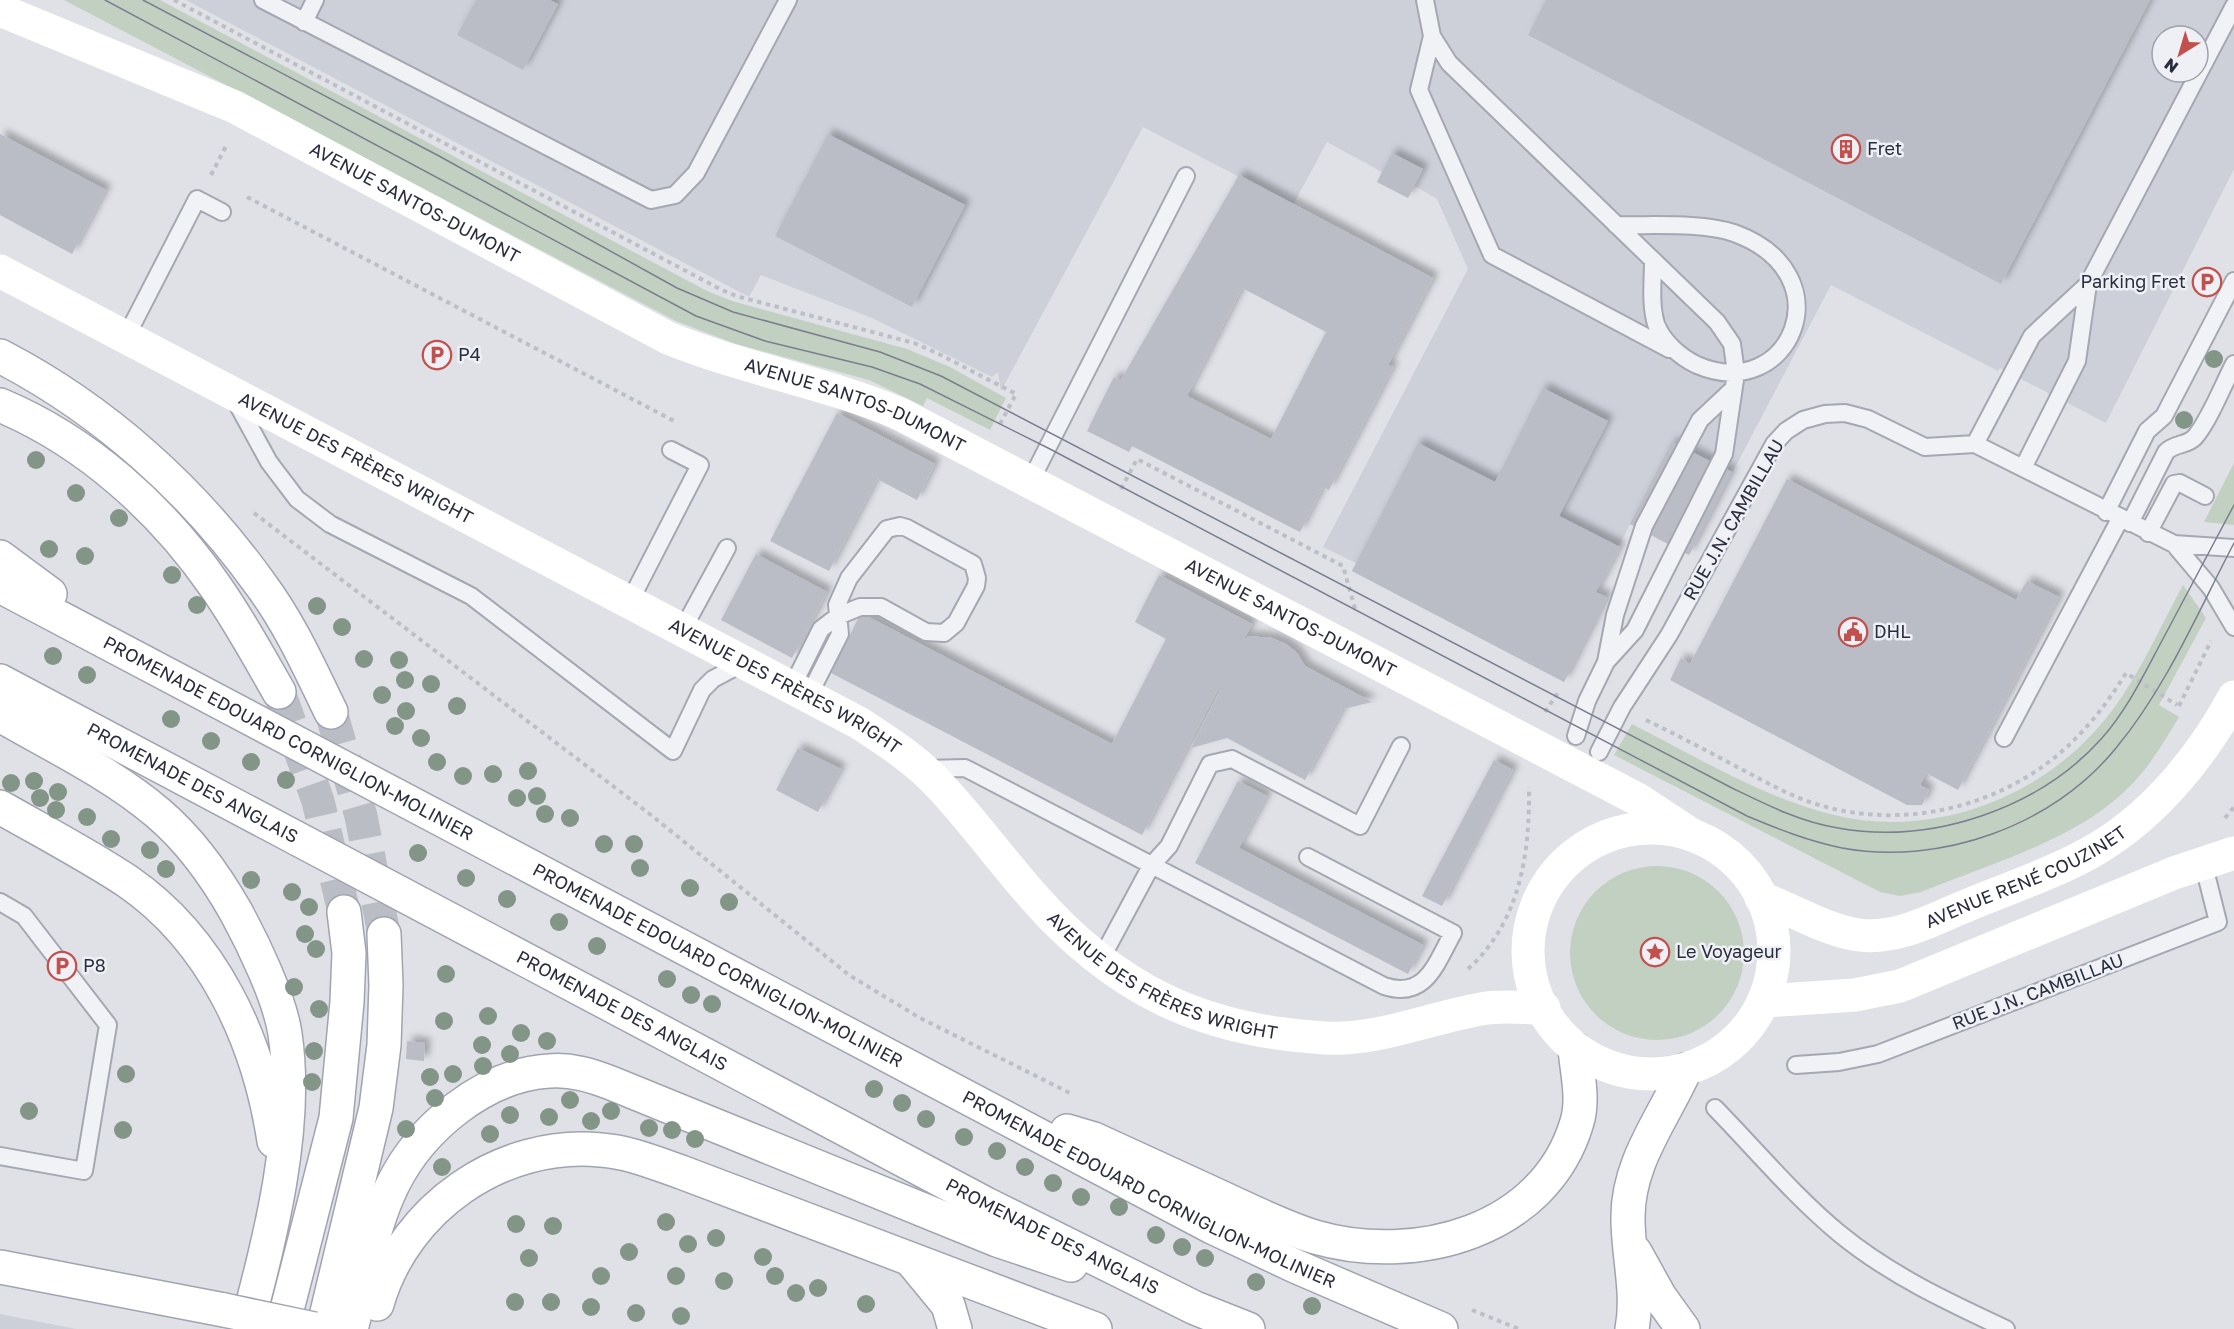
<svg xmlns="http://www.w3.org/2000/svg" width="2234" height="1329" font-family="'Golos Text',sans-serif">
<defs>
<filter id="shadow"><feDropShadow dx="5.5" dy="-5.5" stdDeviation="3" flood-color="#0004"/></filter>
</defs>
<rect width="100%" height="100%" fill="#dfe1e7"/>
<path fill="#cdd0d9" fill-rule="evenodd" d="M186,0H2234V169L2106,423L2000,368L1998,371L1831,285L1689,555L1630,524L1597,591L1607,597L1564,682L1352,571L1356,563L1323,547L1468,269L1437,199L1415,186L1408,198L1377,182L1382,172L1327,142L1293,205L1143,127L1001,391L998,372L992,377L872,318L761,275L749,297ZM2162,36H2198V72H2162Z
M0,1314L76,1329H0Z"/>
<path fill="#c2d0c1" d="M64,0H160L707,291L732,301L907,349L950,367L1006,398L990,430L927,398L923,406L869,380L736,344L676,321Z
M2234,463V525L2204,522Z
M2183,585L2206,618L2159,705L2179,717C2164,742 2149,768 2128,788C2078,839 1988,865 1921,892L1900,896L1880,892L1614,755L1632,724C1697,757 1763,798 1834,815C1938,840 2048,795 2111,712C2140,674 2160,627 2183,585Z
M1570 953a87 87 0 1 1 174 0a87 87 0 1 1-174 0Z"/>
<path fill="#babcc6" fill-rule="evenodd" filter="url(#shadow)" d="M476,0H550L558,4L523,70L457,35Z
M1546,0H2150L2001,284L1528,35Z
M0,134L106,190L72,254L0,215Z
M828,134L965,205L912,307L775,236Z
M1392,153L1423,169L1408,198L1377,182Z
M1239,175L1433,278L1388,365L1393,367L1329,490L1323,487L1300,532L1132,446L1129,452L1087,431L1114,377L1121,380ZM1242,288L1326,332L1271,439L1187,396Z
M1543,388L1608,421L1559,516L1620,547L1596,592L1607,597L1564,682L1352,571L1418,443L1495,482Z
M837,413L935,464L917,500L877,479L829,571L770,541Z
M1672,442L1732,472L1689,555L1630,524Z
M1787,479L2016,600L2027,581L2059,597L1958,790L1926,773L1920,785L1929,790L1922,805H1907L1670,680L1681,658L1690,664Z
M756,554L827,592L792,658L721,620Z
M1159,575L1252,624L1243,641L1248,636L1272,638L1286,644L1297,653L1305,666L1372,702L1343,709L1305,780L1227,738L1191,748L1218,694V689L1142,835L831,673L861,613L1112,744L1166,639L1135,622Z
M798,748L841,769L818,812L776,790Z
M1494,760L1513,770L1442,906L1422,896Z
M1238,781L1267,796L1239,848L1423,945L1408,974L1195,863Z
M407,1041L425,1043L424,1061L406,1059Z"/>
<g fill="none" stroke-linecap="round" stroke-linejoin="round">
<path stroke="#bbbdc5" stroke-width="33" stroke-dasharray="33 16" stroke-linecap="butt" d="M279,692L318,801L344,912
M331,712L361,816L384,934"/>
<g stroke="#a5a7b1" stroke-width="20">
<path id="lane" d="M263,0L651,200L675,195L696,173L788,0
M1425,0L1432,36L1449,63L1717,322L1732,344L1736,373L1724,454L1635,630L1606,662L1615,615L1644,526L1700,420L1733,389
M304,22L315,0
M1432,36L1419,90L1492,255L1669,349
M1616,225C1651,226 1701,222 1734,233C1847,274 1790,405 1697,365C1680,357 1663,342 1656,324C1650,304 1653,281 1653,260
M126,337L197,199L222,212
M235,400L269,462L297,499L330,524L471,596L673,751L702,690L713,679L745,662
M1975,444L2032,336L2088,284L2234,6
M2023,468L2077,361L2088,284
M1030,482L1186,176
M2106,512L2147,431L2164,416L2234,281
M2130,523L2166,452C2174,443 2187,446 2195,437C2210,419 2223,385 2234,364
M2148,533L2174,484L2180,483L2205,496
M2174,544L2234,548
M630,601L700,465L671,450
M683,629L727,548
M792,687L821,629L838,616L860,607H881L926,632L944,633L956,623L976,586L977,578L973,564L907,528L900,526L887,529L849,578L837,605L840,634L809,695
M1576,736L1587,701L1606,662
M2004,738L2120,519
M1599,752L1622,707L1669,635L1774,444L1786,431L1803,420L1825,414L1845,413L1868,419L1925,447L1975,444L2174,544L2211,588L2234,627
M924,769L965,768L1384,986C1426,1000 1436,963 1453,933L1308,857
M0,902L24,916L108,1025L84,1171L0,1156
M1100,961L1151,866L1169,846L1210,764L1232,759L1360,826L1401,746
M1796,1065L1839,1062L1878,1054L2218,922L2203,862
M1715,1108C1756,1150 1795,1197 1840,1234C1890,1275 1948,1302 2006,1329"/>
</g>
<g stroke="#a0a4b2" stroke-width="36">
<g id="primary">
<path d="M0,356C104,410 193,490 261,585C290,624 310,669 331,712"/>
<path d="M0,405C86,441 162,509 215,586C239,620 259,657 279,692"/>
<path d="M0,557L50,594"/>
<path id="s4" d="M0,586L1212,1227L1295,1266L1441,1329"/>
<path id="s5" d="M0,681L986,1204L1195,1308L1248,1329"/>
<path d="M0,715C53,746 111,773 158,813C191,841 215,875 236,912C253,943 280,999 285,1034C299,1128 270,1238 246,1329"/>
<path d="M0,807C42,831 86,854 127,881C213,940 259,1041 274,1141"/>
<path d="M1067,1131L1094,1139C1138,1159 1183,1180 1227,1200C1255,1213 1285,1228 1315,1237C1415,1266 1545,1232 1577,1122C1584,1099 1577,1072 1575,1049"/>
<path d="M1635,1252L1660,1297L1683,1329"/>
<path d="M911,1260L948,1305L955,1329"/>
<path d="M0,1267L224,1310"/>
<path d="M377,1304C404,1208 502,1140 601,1150C629,1152 655,1163 681,1172L1095,1329"/>
<path d="M282,1329L336,1118L347,1002L349,953L344,912"/>
<path d="M323,1329L376,1108L384,1045L386,985L384,934"/>
<path d="M351,1329C364,1282 371,1228 393,1184C421,1128 484,1075 549,1071C571,1069 591,1075 611,1083L997,1240L1071,1265"/>
<path d="M1632,1329C1639,1293 1628,1255 1628,1219C1627,1163 1663,1119 1685,1070"/>
</g>
</g>
<path stroke="#bdbfc6" stroke-width="4" stroke-dasharray="4.5 4.5" stroke-linecap="butt" d="M174,0L720,289L736,296L914,343L937,353L1016,394L999,426
M211,175L227,144
M247,197L676,422
M1121,489L1137,459L1343,566L1356,612
M254,513L651,815L849,975L920,1018L1072,1094
M2179,706L2211,641
M1545,712L1559,691
M1646,720C1679,736 1711,753 1743,770C1766,782 1788,795 1813,803C1900,832 2003,808 2070,744C2092,723 2110,699 2126,673L2177,705
M2225,818L2234,807
M1468,969C1520,922 1530,854 1529,787
M1472,1310L1519,1329"/>
<use href="#lane" stroke="#f1f2f6" stroke-width="16"/>
<g stroke="#fff" stroke-width="33">
<path id="s1" d="M0,10L235,107L668,338C744,369 825,382 900,414L1639,800L1692,835"/>
<path id="s2" d="M0,271L859,723C888,742 918,761 941,787C973,821 1001,860 1032,895C1114,989 1201,1031 1325,1038C1378,1041 1429,1018 1481,1009C1501,1005 1523,1008 1544,1008"/>
<circle cx="1651" cy="951" r="123"/>
<path id="s3" d="M1761,898C1794,910 1825,930 1859,935C1897,940 1934,919 1968,905C2011,887 2058,872 2098,848C2156,813 2202,756 2234,697"/>
<path d="M1765,1001L1855,995L1900,986L2174,873L2234,853"/>
</g>
<use href="#primary" stroke="#fff" stroke-width="33"/>
<path stroke="#7a7e8f" stroke-width="1.5" d="M105,0L696,316L765,341L872,367L920,384L1048,448L1747,816C1778,829 1808,841 1842,848C1940,866 2053,826 2116,748C2166,688 2198,612 2234,543
M143,0L439,156L677,288L733,312L880,352L941,376L1732,788C1765,804 1800,822 1838,828C1931,845 2039,809 2102,738C2128,709 2145,672 2164,637C2187,593 2211,549 2234,505"/>
<g stroke="#a0a4b2" stroke-width="36" stroke-linecap="butt">
<path id="primary-bridge" d="M224,1310L314,1329"/>
</g>
<use href="#primary-bridge" stroke="#fff" stroke-width="33"/>
</g>
<g fill="#839587">
<circle cx="2214" cy="359" r="9"/>
<circle cx="2184" cy="420" r="9"/>
<circle cx="36" cy="460" r="9"/>
<circle cx="76" cy="493" r="9"/>
<circle cx="119" cy="518" r="9"/>
<circle cx="49" cy="549" r="9"/>
<circle cx="85" cy="556" r="9"/>
<circle cx="172" cy="575" r="9"/>
<circle cx="197" cy="605" r="9"/>
<circle cx="317" cy="606" r="9"/>
<circle cx="342" cy="627" r="9"/>
<circle cx="53" cy="656" r="9"/>
<circle cx="364" cy="659" r="9"/>
<circle cx="399" cy="660" r="9"/>
<circle cx="87" cy="675" r="9"/>
<circle cx="405" cy="680" r="9"/>
<circle cx="431" cy="684" r="9"/>
<circle cx="382" cy="695" r="9"/>
<circle cx="457" cy="706" r="9"/>
<circle cx="406" cy="711" r="9"/>
<circle cx="171" cy="719" r="9"/>
<circle cx="395" cy="726" r="9"/>
<circle cx="421" cy="738" r="9"/>
<circle cx="211" cy="741" r="9"/>
<circle cx="251" cy="762" r="9"/>
<circle cx="437" cy="762" r="9"/>
<circle cx="528" cy="771" r="9"/>
<circle cx="493" cy="774" r="9"/>
<circle cx="463" cy="776" r="9"/>
<circle cx="286" cy="780" r="9"/>
<circle cx="34" cy="781" r="9"/>
<circle cx="11" cy="783" r="9"/>
<circle cx="58" cy="792" r="9"/>
<circle cx="537" cy="796" r="9"/>
<circle cx="40" cy="798" r="9"/>
<circle cx="517" cy="798" r="9"/>
<circle cx="56" cy="810" r="9"/>
<circle cx="545" cy="814" r="9"/>
<circle cx="87" cy="817" r="9"/>
<circle cx="570" cy="818" r="9"/>
<circle cx="111" cy="839" r="9"/>
<circle cx="604" cy="844" r="9"/>
<circle cx="634" cy="844" r="9"/>
<circle cx="150" cy="850" r="9"/>
<circle cx="418" cy="853" r="9"/>
<circle cx="640" cy="868" r="9"/>
<circle cx="166" cy="869" r="9"/>
<circle cx="466" cy="878" r="9"/>
<circle cx="251" cy="880" r="9"/>
<circle cx="690" cy="888" r="9"/>
<circle cx="292" cy="892" r="9"/>
<circle cx="507" cy="899" r="9"/>
<circle cx="729" cy="902" r="9"/>
<circle cx="309" cy="907" r="9"/>
<circle cx="559" cy="922" r="9"/>
<circle cx="305" cy="934" r="9"/>
<circle cx="597" cy="946" r="9"/>
<circle cx="316" cy="949" r="9"/>
<circle cx="446" cy="974" r="9"/>
<circle cx="667" cy="979" r="9"/>
<circle cx="294" cy="987" r="9"/>
<circle cx="691" cy="995" r="9"/>
<circle cx="712" cy="1004" r="9"/>
<circle cx="319" cy="1009" r="9"/>
<circle cx="488" cy="1016" r="9"/>
<circle cx="444" cy="1021" r="9"/>
<circle cx="521" cy="1033" r="9"/>
<circle cx="547" cy="1041" r="9"/>
<circle cx="482" cy="1045" r="9"/>
<circle cx="314" cy="1051" r="9"/>
<circle cx="510" cy="1054" r="9"/>
<circle cx="483" cy="1066" r="9"/>
<circle cx="126" cy="1074" r="9"/>
<circle cx="453" cy="1074" r="9"/>
<circle cx="430" cy="1077" r="9"/>
<circle cx="312" cy="1082" r="9"/>
<circle cx="874" cy="1089" r="9"/>
<circle cx="435" cy="1098" r="9"/>
<circle cx="570" cy="1100" r="9"/>
<circle cx="902" cy="1103" r="9"/>
<circle cx="29" cy="1111" r="9"/>
<circle cx="611" cy="1111" r="9"/>
<circle cx="510" cy="1115" r="9"/>
<circle cx="549" cy="1117" r="9"/>
<circle cx="926" cy="1119" r="9"/>
<circle cx="591" cy="1121" r="9"/>
<circle cx="649" cy="1128" r="9"/>
<circle cx="406" cy="1129" r="9"/>
<circle cx="123" cy="1130" r="9"/>
<circle cx="672" cy="1130" r="9"/>
<circle cx="490" cy="1134" r="9"/>
<circle cx="964" cy="1137" r="9"/>
<circle cx="695" cy="1139" r="9"/>
<circle cx="997" cy="1151" r="9"/>
<circle cx="442" cy="1167" r="9"/>
<circle cx="1025" cy="1167" r="9"/>
<circle cx="1053" cy="1183" r="9"/>
<circle cx="1081" cy="1197" r="9"/>
<circle cx="1119" cy="1207" r="9"/>
<circle cx="666" cy="1222" r="9"/>
<circle cx="516" cy="1224" r="9"/>
<circle cx="553" cy="1226" r="9"/>
<circle cx="1156" cy="1235" r="9"/>
<circle cx="716" cy="1238" r="9"/>
<circle cx="688" cy="1244" r="9"/>
<circle cx="1182" cy="1247" r="9"/>
<circle cx="629" cy="1252" r="9"/>
<circle cx="763" cy="1257" r="9"/>
<circle cx="529" cy="1258" r="9"/>
<circle cx="1205" cy="1258" r="9"/>
<circle cx="601" cy="1276" r="9"/>
<circle cx="676" cy="1276" r="9"/>
<circle cx="775" cy="1276" r="9"/>
<circle cx="724" cy="1281" r="9"/>
<circle cx="1256" cy="1282" r="9"/>
<circle cx="818" cy="1288" r="9"/>
<circle cx="796" cy="1293" r="9"/>
<circle cx="515" cy="1302" r="9"/>
<circle cx="551" cy="1302" r="9"/>
<circle cx="866" cy="1304" r="9"/>
<circle cx="1312" cy="1306" r="9"/>
<circle cx="591" cy="1307" r="9"/>
<circle cx="636" cy="1313" r="9"/>
<circle cx="681" cy="1316" r="9"/>
</g>
<defs>
<g id="building-ring" transform="scale(1.5)"><circle r="9.5" fill="#eef0f5" stroke="#c2514e" stroke-width="1.5"/><path d="M-4-6H4V6H1V3H-1V6H-4ZM-2.5-4.3h1.7v1.8h-1.7ZM.8-4.3h1.7v1.8H.8ZM-2.5-1h1.7V.8h-1.7ZM.8-1h1.7V.8H.8Z" fill="#c2514e"/></g>
<g id="parking-ring" transform="scale(1.5)"><circle r="9.5" fill="#eef0f5" stroke="#c2514e" stroke-width="1.5"/><path d="M-3.5-5.5H1a3.5 3.5 0 0 1 0 7H-1V5.5H-3.5ZM-1-3.4V-.6H.8a1.4 1.4 0 0 0 0-2.8Z" fill="#c2514e"/></g>
<g id="civic-ring" transform="scale(1.5)"><circle r="9.5" fill="#eef0f5" stroke="#c2514e" stroke-width="1.5"/><path d="M-.6-6.5H3V-4.5H.6V-3L4-1V1h2V6H-6V1h2V-1L-.6-3ZM-1.2 2.5V6h2.4V2.5Z" fill="#c2514e"/></g>
<g id="sight-ring" transform="scale(1.5)"><circle r="9.5" fill="#eef0f5" stroke="#c2514e" stroke-width="1.5"/><path d="M0-6L1.8-2.2L6-1.7L2.9 1.2L3.7 5.4L0 3.3L-3.7 5.4L-2.9 1.2L-6-1.7L-1.8-2.2Z" fill="#c2514e"/></g>
</defs>
<g fill-rule="evenodd">
<use href="#building-ring" x="1846" y="149"/>
<use href="#parking-ring" x="2207" y="282"/>
<use href="#parking-ring" x="437" y="355"/>
<use href="#civic-ring" x="1853" y="632"/>
<use href="#sight-ring" x="1655" y="952"/>
<use href="#parking-ring" x="62" y="966"/>
</g>
<g text-anchor="middle" stroke-width="5" stroke-linejoin="round" paint-order="stroke">
<g font-size="18" fill="#292d3d" stroke="#eef0f5" text-anchor="start">
<text x="1867" y="155">Fret</text>
<text x="2186" y="288" text-anchor="end">Parking Fret</text>
<text x="458" y="361">P4</text>
<text x="1874" y="638">DHL</text>
<text x="1676" y="958">Le Voyageur</text>
<text x="83" y="972">P8</text>
</g>
<g font-size="18" fill="#292d3d" stroke="#eef0f5">
<text dy="6" stroke="none"><textPath href="#s1" startOffset="458">AVENUE SANTOS-DUMONT</textPath></text>
<text dy="6" stroke="none"><textPath href="#s1" startOffset="944">AVENUE SANTOS-DUMONT</textPath></text>
<text dy="6" stroke="none"><textPath href="#s2" startOffset="402">AVENUE DES FRÈRES WRIGHT</textPath></text>
<text transform="translate(1734 520) rotate(-60)" y="6">RUE J.N. CAMBILLAU</text>
<text dy="6" stroke="none"><textPath href="#s1" startOffset="1430">AVENUE SANTOS-DUMONT</textPath></text>
<text dy="6" stroke="none"><textPath href="#s2" startOffset="888">AVENUE DES FRÈRES WRIGHT</textPath></text>
<text dy="6" stroke="none"><textPath href="#s4" startOffset="326">PROMENADE EDOUARD CORNIGLION-MOLINIER</textPath></text>
<text dy="6" stroke="none"><textPath href="#s5" startOffset="218">PROMENADE DES ANGLAIS</textPath></text>
<text dy="6" stroke="none"><textPath href="#s3" startOffset="284">AVENUE RENÉ COUZINET</textPath></text>
<text dy="6" stroke="none"><textPath href="#s4" startOffset="812">PROMENADE EDOUARD CORNIGLION-MOLINIER</textPath></text>
<text dy="6" stroke="none"><textPath href="#s2" startOffset="1374">AVENUE DES FRÈRES WRIGHT</textPath></text>
<text transform="translate(2038 992) rotate(-21)" y="6">RUE J.N. CAMBILLAU</text>
<text dy="6" stroke="none"><textPath href="#s5" startOffset="704">PROMENADE DES ANGLAIS</textPath></text>
<text dy="6" stroke="none"><textPath href="#s4" startOffset="1298">PROMENADE EDOUARD CORNIGLION-MOLINIER</textPath></text>
<text dy="6" stroke="none"><textPath href="#s5" startOffset="1190">PROMENADE DES ANGLAIS</textPath></text>
</g>
</g>
<g transform="translate(2180 54) rotate(217)"><circle r="28" fill="#eef0f5" stroke="#9fa2ab" stroke-width="1.5"/>
<path d="M0-4.5L10 22L0 15L-10 22Z" fill="#c2514e"/>
<text y="-9" font-size="16" font-weight="bold" text-anchor="middle" fill="#292d3d">N</text>
</g>
</svg>
